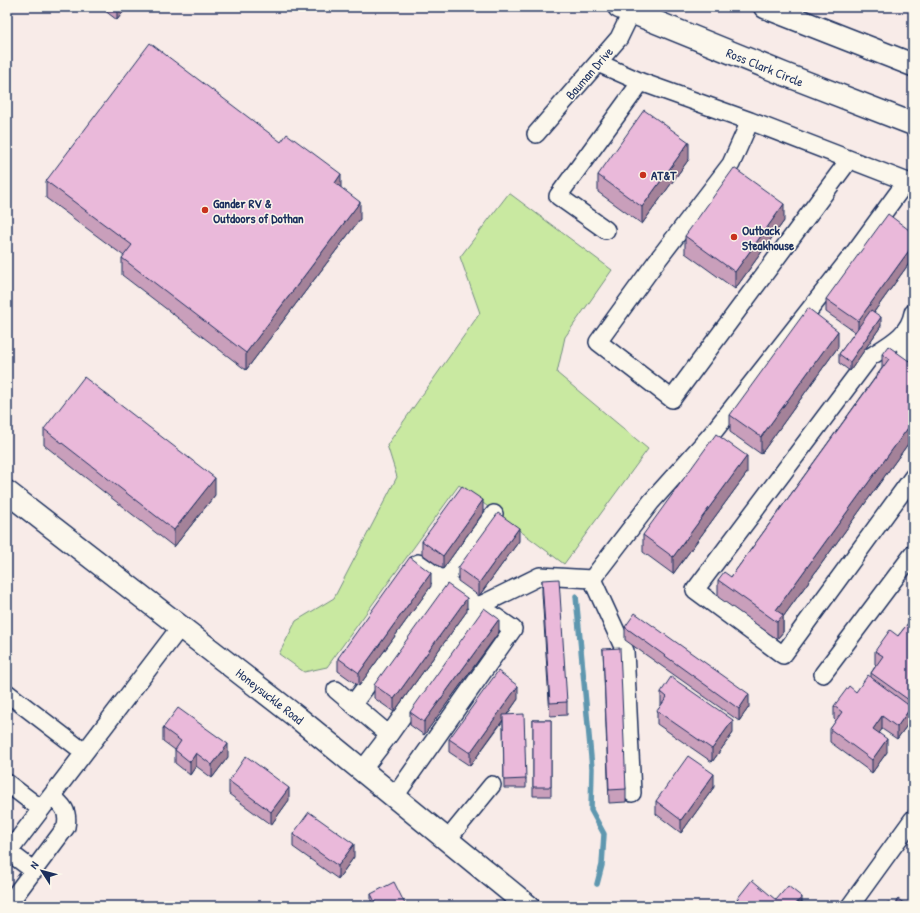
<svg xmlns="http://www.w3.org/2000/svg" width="920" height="913" font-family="'Patrick Hand',sans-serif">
<rect width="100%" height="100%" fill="#f8ebe8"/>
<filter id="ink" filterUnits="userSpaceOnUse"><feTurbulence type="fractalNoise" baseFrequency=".025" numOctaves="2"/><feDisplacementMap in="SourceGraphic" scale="8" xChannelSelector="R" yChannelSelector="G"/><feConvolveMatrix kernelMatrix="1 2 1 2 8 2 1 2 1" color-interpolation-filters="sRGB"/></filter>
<g filter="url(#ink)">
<path fill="#c9e9a1" stroke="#728c80" d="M509,193L612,270L565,337L557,373L648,449L564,564L459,485L327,667L304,672L279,654L296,621L334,598L397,477L387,445L480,313L460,257Z"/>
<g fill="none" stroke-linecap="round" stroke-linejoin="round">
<path stroke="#5f97af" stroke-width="5.5" d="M576,596L592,768L591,810L604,834L602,865L597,884"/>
<g stroke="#1b2f5e" stroke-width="20">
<path id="minor" d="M598,63L641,82L750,121L913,184
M750,121L731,164L656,262L598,342L672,399L849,160
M536,134L619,38L634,7
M606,230L558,196L641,82
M913,313C909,336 888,345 870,357L695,590L783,655L913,477
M903,335L906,352L913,361
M592,579L651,502L711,435L854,253L906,182
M592,579L625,651L632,793
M823,674L913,554
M336,690L389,735
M7,693L84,752
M353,704L494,514
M363,769L389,735L481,605L540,576L592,579
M7,783L41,809
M395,796L513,629L418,563
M448,839L492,785
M9,852L34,871
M7,854L181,626
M7,906L66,827C69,811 63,805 51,796
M850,906L913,819"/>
</g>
<g stroke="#1b2f5e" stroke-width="25">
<path id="major" d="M7,492L298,718L528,906"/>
</g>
<g stroke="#1b2f5e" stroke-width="25">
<path id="highway" d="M619,7L784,74L913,124
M765,7L913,65"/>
</g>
<use href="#minor" stroke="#fbf7ec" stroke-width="17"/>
<use href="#major" stroke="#fbf7ec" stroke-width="22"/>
<use href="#highway" stroke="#fbf7ec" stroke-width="22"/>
</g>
<path fill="#c99fbb" stroke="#1b2f5e" d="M100,7H127L117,20Z
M689,159L642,224L598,192V175Z
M46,181L341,188L360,219L246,370L122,275V258L124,256L46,198Z
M784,221L735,289L685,253V236Z
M913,233V258L874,312L881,326L850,371L839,363V354L855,332L826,312V299Z
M838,347L761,454L730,432V415Z
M882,354L909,361L913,355V437L783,617V632L777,639L718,597V580L731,577L882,368Z
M44,429L215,495L174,547L44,445Z
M747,473L673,574L643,552V535Z
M483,513L443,569L422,554V541Z
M519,541L479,596L458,581V568Z
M542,580L567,702V715L550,716L542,593Z
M431,586L359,686L338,671V658Z
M467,611L394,712L374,698V685Z
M913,617V716L911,715V720L897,739L882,729L879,733L887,752L872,773L830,742V729L836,721L834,719V706L856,692L871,677V673L876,665L875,664V651L898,636Z
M625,627L749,707L739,721L625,640Z
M499,632L424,735L410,725V712Z
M603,649L626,789V802L609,803Z
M661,692L733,733L712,762L657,724V711L661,706Z
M518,699L507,715L526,779V788H504L503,721L470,766L449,752V739Z
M533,720H551V796H533Z
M163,728L228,757L212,778L196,766L190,775L175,763V750L163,741Z
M229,781L289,800L271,825L229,794Z
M714,787L681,833L656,814V801Z
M293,834L354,857L338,879L293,847Z
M371,894L406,906H371Z
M737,899L776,900L802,906H737Z"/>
<path fill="#a48299" stroke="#1b2f5e" d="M117,7H127L117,20Z
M689,142V159L642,224V207Z
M341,174V191L335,183Z
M360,202V219L246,370V353Z
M784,204V221L735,289V272Z
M913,245V258L858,334V321Z
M881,317V326L850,371V362Z
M838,331V347L761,454V437Z
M913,421V437L783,617V632L777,639V622L776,610Z
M747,456V473L673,574V557Z
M215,478V495L174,547V530Z
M483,500V513L443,569V556Z
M519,528V541L479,596V583Z
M431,573V586L359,686V673Z
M467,598V611L394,712V699Z
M499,619V632L424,735V722Z
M518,686V699L470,766V753Z
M749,694V707L739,721V709Z
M911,707V720L897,739V727Z
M882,716V729L873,742V729Z
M733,720V733L712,762V749Z
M887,739V752L872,773V760Z
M228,744V757L212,778V765Z
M196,753V766L190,775V762Z
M714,774V787L681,833V820Z
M289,788V800L271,825V812Z
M354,844V857L338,879V866Z
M802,897V906H794Z"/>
<path fill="#eab9da" stroke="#1b2f5e" d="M150,43L281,142L287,134L341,174L335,183L360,202L246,353L122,258L132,245L46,181Z
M644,110L689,142L642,207L598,175Z
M734,168L784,204L735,272L685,236Z
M888,214L913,233V245L858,321L826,299Z
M808,308L838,331L761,437L730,415Z
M871,310L881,317L850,362L839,354Z
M888,346L909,361L913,355V421L776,610L783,615L777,622L718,580L724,572L731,577L889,359L882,354Z
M84,377L215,478L174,530L44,429Z
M716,434L747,456L673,557L643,535Z
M462,486L483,500L443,556L422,541Z
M498,513L519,528L479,583L458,568Z
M410,557L431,573L359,673L338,658Z
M559,579L567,702L550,703L542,580Z
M447,584L467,598L394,699L374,685Z
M484,608L499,619L424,722L410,712Z
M635,613L749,694L739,709L625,627Z
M913,617V703L871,673L883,656L875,651L890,630L898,636Z
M620,648L626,789L609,790L603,649Z
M498,671L518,686L470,753L449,739Z
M868,675L911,707L897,727L882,716L873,729L887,739L872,760L830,729L842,712L834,706L849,686L856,692Z
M671,677L733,720L712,749L657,711L667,697L661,692Z
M178,708L228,744L212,765L196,753L190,762L175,750L181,741L163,728Z
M524,714L526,779L504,780L503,715Z
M533,720H551V787H533Z
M246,756L289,788L271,812L229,781Z
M688,756L714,774L681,820L656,801Z
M309,812L354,844L338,866L293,834Z
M752,880L776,900L788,886L802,897L794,906H746L737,899Z
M394,882L406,906H377L371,894Z
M898,899L908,906H885L888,902L893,906Z"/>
</g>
<g fill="#c8321e" stroke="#fbf7ec" stroke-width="1.5">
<circle cx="643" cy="175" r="4"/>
<circle cx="205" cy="210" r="4"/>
<circle cx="734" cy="237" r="4"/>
</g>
<g text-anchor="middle" stroke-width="3" stroke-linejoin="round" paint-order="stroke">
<g font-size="13" fill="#1b2f5e" stroke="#fbf7ec">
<text transform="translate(765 67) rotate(22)" y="5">Ross Clark Circle</text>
<text transform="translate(589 73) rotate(-49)" y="5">Bauman Drive</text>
<text transform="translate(270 696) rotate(38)" y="5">Honeysuckle Road</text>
</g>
<g font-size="13" font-weight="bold" fill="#1b2f5e" stroke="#fbf7ec" text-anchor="start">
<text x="651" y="180">AT&amp;T</text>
<text x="213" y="208">Gander RV &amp;<tspan x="213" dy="15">Outdoors of Dothan</tspan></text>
<text x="742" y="235">Outback<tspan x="742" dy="15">Steakhouse</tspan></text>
</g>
</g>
<rect width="920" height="913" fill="none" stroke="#fbf7ec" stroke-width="24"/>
<rect x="12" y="12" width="896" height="889" fill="none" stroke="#1b2f5e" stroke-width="1.5" filter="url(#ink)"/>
<g transform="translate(42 871) rotate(306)" stroke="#fbf7ec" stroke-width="3" paint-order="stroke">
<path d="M0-3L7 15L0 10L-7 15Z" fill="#1b2f5e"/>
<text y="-6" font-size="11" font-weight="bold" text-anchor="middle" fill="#1b2f5e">N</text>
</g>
</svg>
